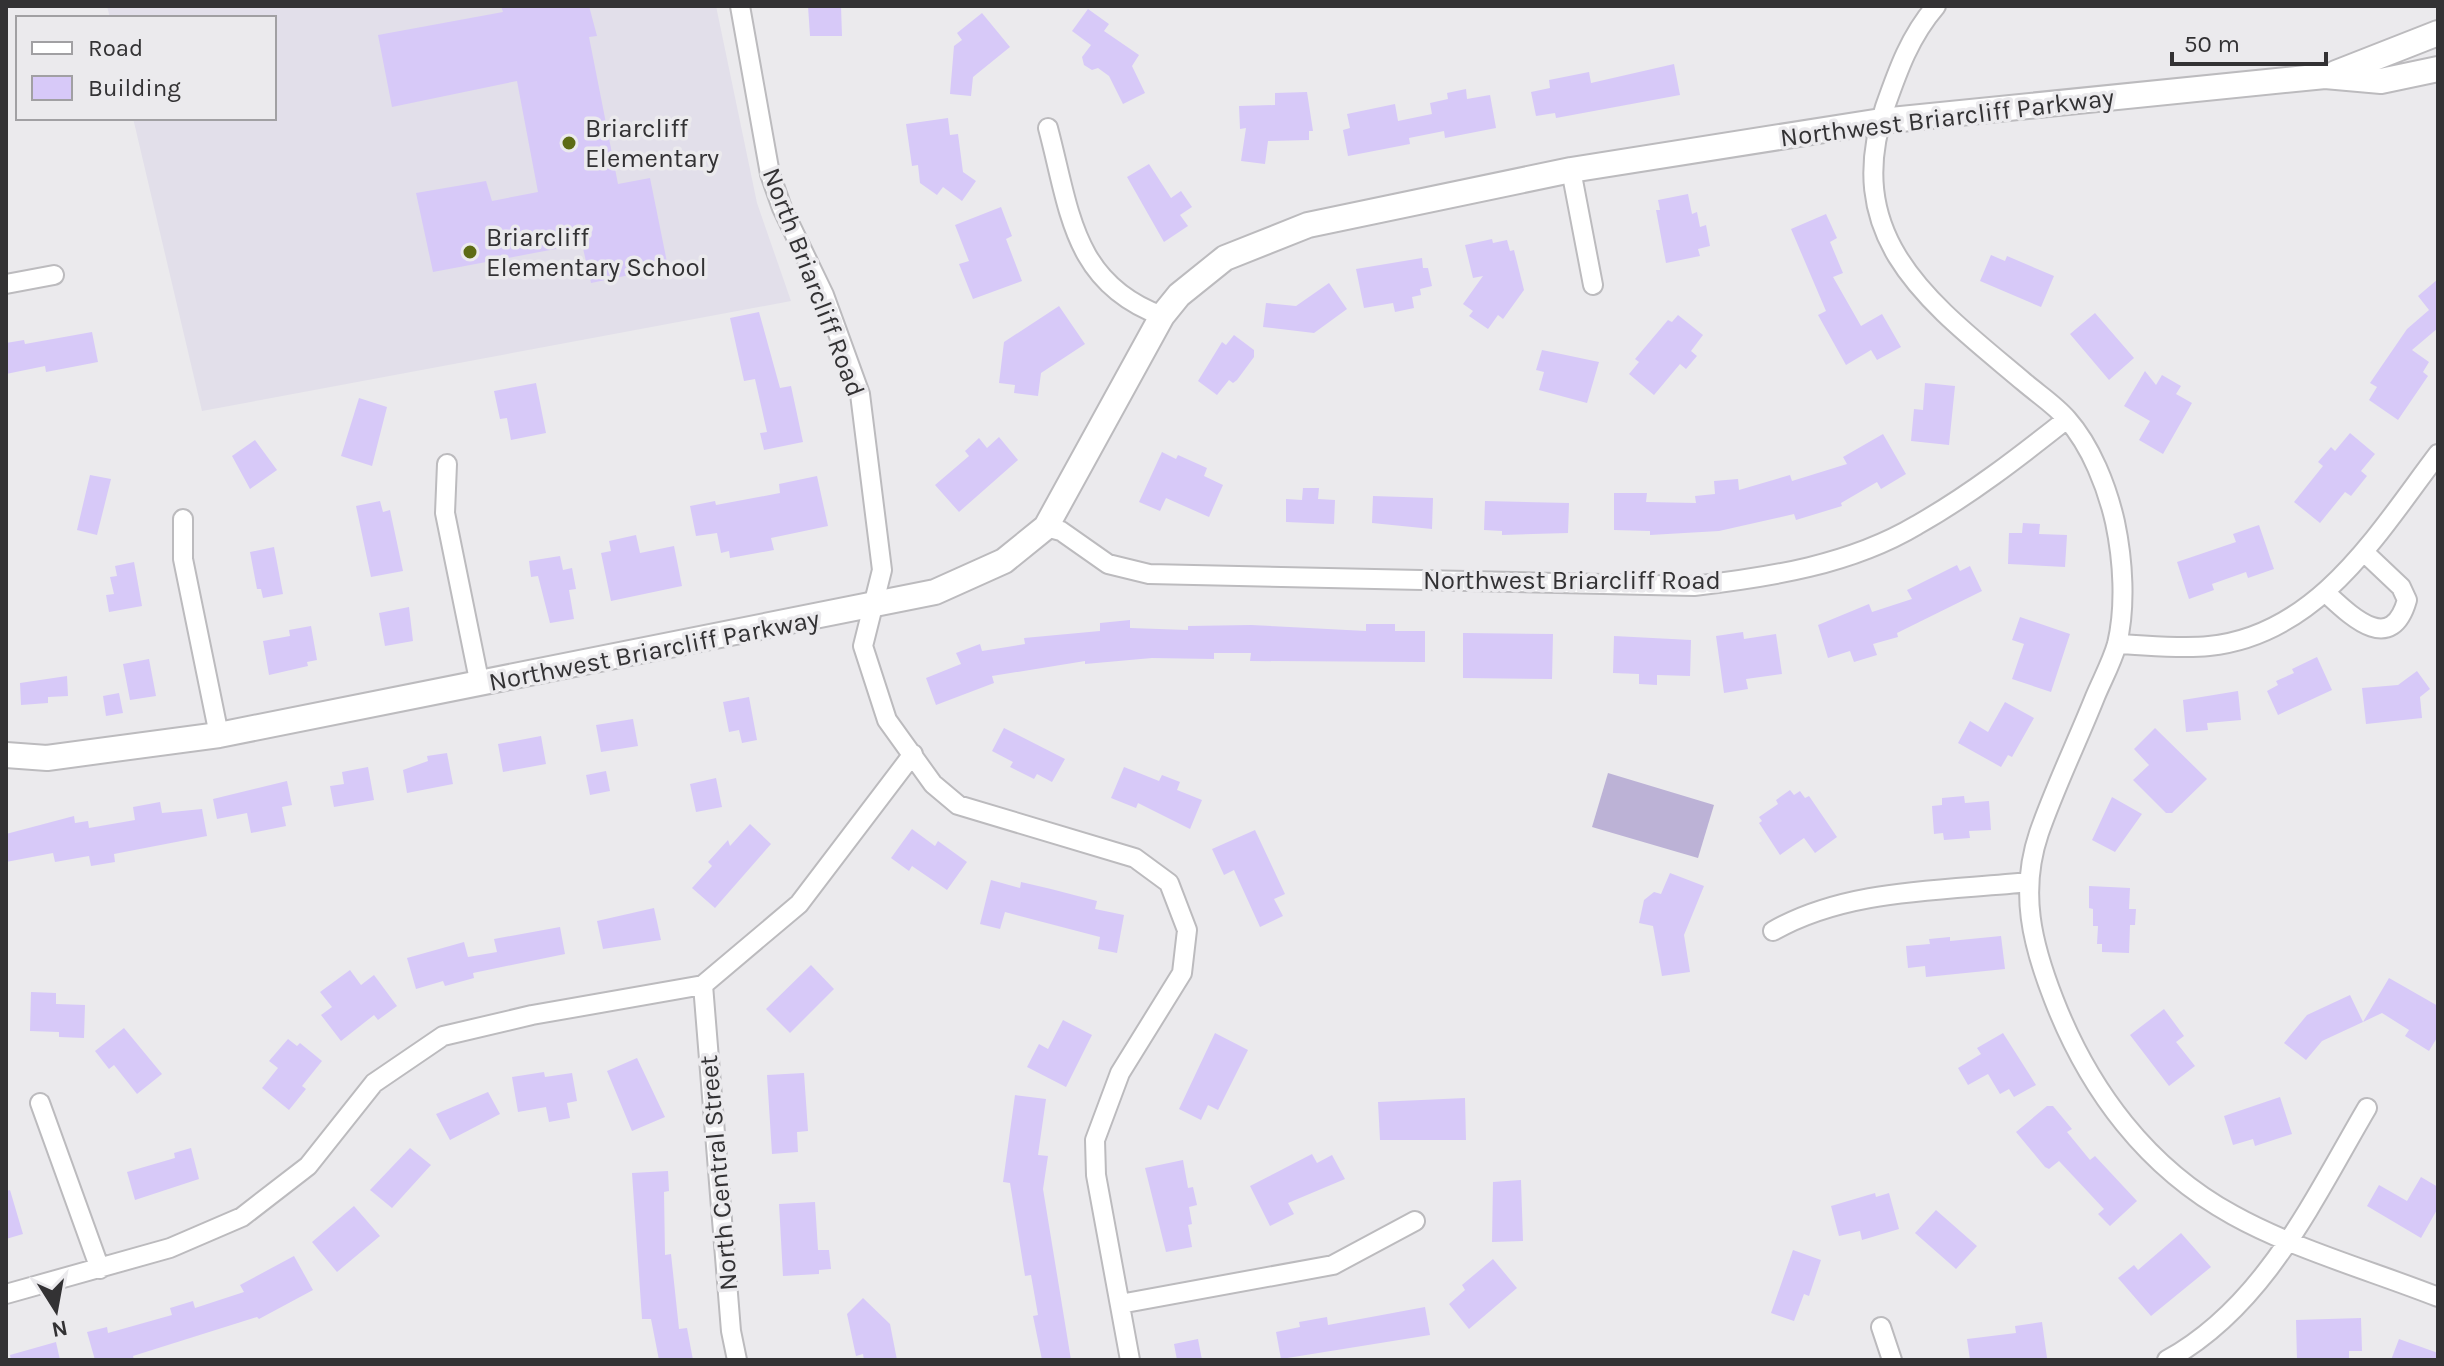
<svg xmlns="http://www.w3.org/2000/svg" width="2444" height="1366" font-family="Karla,sans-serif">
<rect width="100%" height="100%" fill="#ebeaed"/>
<path fill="#e2dfea" d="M107,6H716L757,203L791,301L202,411L133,118H274V18H110Z"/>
<path fill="#bcb2d6" d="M1608,773L1714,805L1698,858L1592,827Z"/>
<path fill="#d7c9f8" d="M501,6H589L597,36L589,37L618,184L650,178L668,267L591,283L582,244L433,272L416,193L486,181L492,201L538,192L517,81L392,107L378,35L503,12Z
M808,6H841L842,36H810Z
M1088,9L1109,24L1104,31L1139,55L1132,66L1145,93L1123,104L1109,76L1098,68L1092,70L1084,65L1082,57L1091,45L1072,31Z
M982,13L1010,47L973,77L971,96L950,94L954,46L962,40L957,33Z
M1674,64L1680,95L1556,118L1555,113L1536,116L1531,92L1550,88L1549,80L1589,72L1591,83Z
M1466,89L1467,99L1490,95L1496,128L1445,138L1444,131L1409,138L1410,144L1348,156L1343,130L1350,128L1347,114L1395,104L1398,121L1432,114L1430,103L1448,99L1447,93Z
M1307,92L1313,131H1309V140L1268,141L1265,164L1241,161L1246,128L1240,129L1239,106L1275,105V93Z
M948,118L950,135L958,134L963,172L976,181L962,201L943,187L937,195L920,183L918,165L912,166L906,124Z
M1149,164L1171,198L1181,191L1192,207L1180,215L1188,226L1164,242L1127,177Z
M1688,194L1692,214L1697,212L1700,227L1706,225L1710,246L1698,249L1700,256L1666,263L1656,210H1660L1658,200Z
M1001,207L1012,236L1006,239L1022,281L973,299L959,264L969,261L955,225Z
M1826,214L1837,238L1830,242L1843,273L1833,277L1861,326L1882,314L1901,347L1877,360L1871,350L1846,365L1818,315L1826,311L1791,229Z
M1492,239L1493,243L1507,240L1510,251L1514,250L1524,290L1503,319L1498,315L1488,329L1469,316L1473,311L1463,304L1483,276L1473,278L1465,245Z
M1991,255L2005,261L2007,256L2054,276L2041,307L1980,281Z
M1422,258L1423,268H1428L1432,286L1420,289L1421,295L1412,297L1414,308L1395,312L1393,303L1364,308L1356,269Z
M2438,279V328L2412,350L2429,362L2423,372L2428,376L2398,420L2369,400L2377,387L2370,383L2407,329L2429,310L2418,296Z
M1329,283L1347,309L1314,333L1263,327L1266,303L1296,306Z
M1059,306L1085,344L1041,373L1038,396L1014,393L1015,385L999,383L1004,342Z
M759,312L780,388L791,386L803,442L764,450L760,433L767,432L755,379L744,381L730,318Z
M2095,313L2134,358L2109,380L2070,334Z
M1678,315L1703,335L1691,351L1697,356L1686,369L1680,364L1654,395L1629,374L1639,362L1635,359L1668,320L1672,322Z
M92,332L98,362L46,372L45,366L6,374V343L24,340L25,344Z
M1234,335L1254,350V357L1237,380L1233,383L1229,380L1217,395L1198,381L1222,342L1226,345Z
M1542,350L1599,362L1587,403L1539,390L1544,372L1536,370Z
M2145,371L2156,385L2162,375L2181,386L2176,394L2192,403L2163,454L2139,440L2150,421L2124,406Z
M536,383L546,433L511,440L507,418L500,419L494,391Z
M1925,383L1955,386L1949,445L1911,441L1914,409L1923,410Z
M359,398L387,407L372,466L341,456Z
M2350,433L2375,454L2361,471L2367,476L2351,496L2345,492L2320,523L2294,502L2323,466L2318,462L2331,447L2335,451Z
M1883,434L1906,474L1881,489L1877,482L1841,503L1842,506L1796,520L1794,514L1719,531L1650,535V531L1614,530V493H1647L1646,502L1696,503L1695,496L1715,494L1714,481L1738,479L1739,490L1790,475L1792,481L1847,464L1843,457Z
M999,437L1018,460L959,512L935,485L969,456L965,451L979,438L987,448Z
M255,440L277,470L250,489L232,456Z
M1162,452L1176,459L1178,455L1207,468L1204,476L1223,485L1209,517L1166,498L1160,511L1139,502Z
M90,475L111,479L97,535L77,530Z
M817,476L828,526L771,538L774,550L730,558L729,551L721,553L717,533L696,536L690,506L715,501L716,505L780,493L779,484Z
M1303,488H1319L1318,499L1335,500L1334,524L1286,522V499L1302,500Z
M1373,496L1433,498L1432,529L1372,523Z
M380,501L383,512L390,510L403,571L371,577L356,506Z
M1485,501L1569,503L1568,533L1502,535V531L1484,530Z
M2023,523L2040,524L2039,534L2067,535L2065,567L2008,564L2009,533H2022Z
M2259,525L2274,569L2248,578L2246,572L2212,584L2214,590L2189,599L2177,562L2236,542L2233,534Z
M636,535L640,553L674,546L682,586L611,601L601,553L611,551L609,541Z
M274,547L283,594L263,598L261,589H257L250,552Z
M560,556L563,570L572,568L576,589L569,590L574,619L550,623L538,576L531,577L529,561Z
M134,562L142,606L109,612L106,595L114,594L110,577L117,576L115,566Z
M1957,565L1960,571L1970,566L1982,591L1897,633L1898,637L1873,644L1877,655L1854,662L1850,651L1828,658L1818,625L1869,604L1872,612L1912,599L1907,590Z
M409,607L413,641L385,646L379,613Z
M2020,617L2070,634L2051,692L2012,679L2024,644L2012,640Z
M1130,620V628L1188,630V626L1251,625L1366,631V624H1395V631H1425V662L1250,661L1251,653H1214V659L1152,658L1085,664V661L992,676L994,683L936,705L926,678L961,664L956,653L980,644L982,651L1025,644L1024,638L1100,631V623Z
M311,626L317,660L307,662L308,666L269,675L263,641L290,636L289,630Z
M1743,632L1744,639L1776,634L1782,674L1746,679L1748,689L1724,693L1716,636Z
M1463,633L1553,634L1552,679L1463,678Z
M1614,636L1691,640L1690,676L1657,675V685L1639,684V674L1613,673Z
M2317,657L2332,690L2278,715L2267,691L2278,685L2276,681L2294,673L2292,669Z
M149,659L156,696L130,700L123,664Z
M2417,671L2430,689L2420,697L2422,718L2366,724L2362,688L2398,685Z
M67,676L68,696L48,697V703L21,705L20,683Z
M2238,691L2241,720L2207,723L2208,730L2186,732L2183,700Z
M119,693L123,713L106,716L103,696Z
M749,697L757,740L742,743L739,730L729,732L723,702Z
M2005,702L2034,718L2012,757L2008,755L2001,767L1958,743L1970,721L1988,732Z
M633,719L638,746L601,752L596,725Z
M1004,728L1065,759L1052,782L1037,774L1034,779L1010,767L1013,762L992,751Z
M2155,728L2207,779L2172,813H2166L2133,780L2149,765L2134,749Z
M541,736L546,764L503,772L498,744Z
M447,753L453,784L407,793L403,770L428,761L427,756Z
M368,767L374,800L334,807L330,786L344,784L342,772Z
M1124,767L1159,781L1162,775L1180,782L1177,790L1202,800L1190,829L1138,803L1136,808L1111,798Z
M606,771L610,791L590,795L586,775Z
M716,778L722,807L696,812L690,784Z
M287,781L292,805L282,807L286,826L251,833L247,813L217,819L213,799Z
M1790,790L1794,795L1800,791L1805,798L1809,796L1837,837L1815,853L1804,838L1780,855L1759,823L1762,821L1759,817L1778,804L1776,800Z
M1964,796L1965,803L1989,801L1991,830L1969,831L1970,838L1944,840L1943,833L1934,834L1932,806L1942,805V798Z
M2112,797L2142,814L2115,852L2092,840Z
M160,802L162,813L202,809L207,836L114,854L115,862L91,866L89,856L55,862L53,853L6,862V834L74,816L75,823L88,821L89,828L135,820L133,807Z
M750,824L771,844L715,908L692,888L712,866L708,862L728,840L730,846Z
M912,829L935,846L938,841L967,862L947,890L912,866L909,871L891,858Z
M1255,830L1285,894L1274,899L1283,916L1260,927L1234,870L1224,875L1212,849Z
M1670,873L1704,886L1684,935L1690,972L1662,976L1653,926L1639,923L1644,900L1654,892L1661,894Z
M991,880L1020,888L1021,882L1051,889L1097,901L1095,909L1124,915L1117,953L1098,949L1100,937L1005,912L1000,929L980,924Z
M2089,886L2130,888L2129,909H2136L2135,925H2130L2129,953L2102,952V944H2097L2098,926H2093V909L2089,908Z
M654,908L661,940L603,949L597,921Z
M560,927L565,954L473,973L474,978L445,986L443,981L416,989L407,958L464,942L468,957L497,952L494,939Z
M2001,936L2005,969L1926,977L1925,966L1908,968L1906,946L1930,944L1929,939L1950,937V941Z
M811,965L834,989L790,1033L766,1009Z
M350,970L361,985L374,975L397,1006L378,1020L374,1015L341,1041L321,1015L332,1007L320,992Z
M2389,978L2438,1006V1036L2429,1051L2405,1036L2409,1030L2382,1013L2363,1022Z
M31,992L56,993V1004L85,1005L84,1038L59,1037V1032L30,1031Z
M2350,995L2363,1022L2322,1041L2306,1060L2284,1043L2307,1015Z
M2164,1009L2184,1036L2176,1042L2195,1066L2169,1086L2130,1035Z
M1063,1020L1092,1035L1066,1087L1027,1067L1039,1044L1048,1049Z
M124,1028L162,1074L137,1094L114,1065L109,1069L95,1051Z
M1215,1033L1248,1050L1218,1110L1208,1105L1201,1120L1179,1109Z
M2003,1033L2036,1085L2014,1097L2009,1089L2000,1094L1988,1074L1968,1085L1958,1068L1981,1054L1977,1048Z
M288,1039L297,1046L300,1043L322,1061L302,1086L306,1089L289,1110L262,1088L278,1068L269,1061Z
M637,1058L665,1117L632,1131L607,1071Z
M544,1072L545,1077L572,1073L577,1101L567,1103L570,1118L549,1122L546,1107L518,1112L512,1077Z
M804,1073L808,1131L797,1132L798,1152L772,1154L767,1075Z
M488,1092L500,1114L450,1140L436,1114Z
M1015,1095L1046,1099L1038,1155L1048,1156L1043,1189L1071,1360H1042L1033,1316L1038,1315L1031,1275L1025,1276L1010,1183L1003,1182Z
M2280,1097L2292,1134L2255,1146L2253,1139L2233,1145L2224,1116Z
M1465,1098L1466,1140H1380L1378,1102Z
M2047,1106H2053L2072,1129L2067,1132L2090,1160L2095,1156L2137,1201L2110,1226L2098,1214L2104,1209L2059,1161L2049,1169L2045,1167L2016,1132Z
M191,1148L199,1179L135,1200L127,1172L175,1158L174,1153Z
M410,1148L431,1165L392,1208L370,1190Z
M1312,1154L1317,1163L1332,1155L1345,1179L1288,1203L1294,1214L1270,1226L1250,1186Z
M1183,1160L1188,1188L1193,1187L1197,1205L1189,1207L1192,1224L1188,1225L1192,1247L1166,1252L1145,1168Z
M668,1171L669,1191L664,1192L665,1255L671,1254L679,1329L687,1328L693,1360H659L651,1319H642L632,1173Z
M2421,1177L2438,1187V1208L2421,1238L2367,1206L2379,1185L2407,1201Z
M1521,1180L1523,1241L1492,1242L1493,1182Z
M10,1190L23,1234L6,1239V1191Z
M1875,1193L1876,1197L1889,1193L1899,1229L1862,1240L1860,1231L1839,1236L1831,1206Z
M815,1202L818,1250H829L831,1269L819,1270V1274L783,1276L779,1204Z
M354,1206L380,1236L337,1272L312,1242Z
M1936,1210L1977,1246L1956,1269L1915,1233Z
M2181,1233L2211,1267L2151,1316L2118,1278L2134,1265L2138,1270Z
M1793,1250L1821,1260L1809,1296L1804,1294L1794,1321L1771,1313Z
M294,1256L313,1290L259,1319L257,1317L133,1356L134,1360H95L87,1332L107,1327L108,1333L172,1315L170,1308L193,1301L195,1308L244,1292L240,1285Z
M1493,1259L1517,1288L1469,1329L1449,1304L1465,1290L1462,1285Z
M863,1298L890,1324L897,1360H864L863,1354L856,1356L847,1314Z
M1425,1307L1430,1335L1281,1359L1276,1332L1300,1327L1299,1322L1327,1317L1328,1325Z
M2361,1318L2362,1351H2349V1358L2297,1360L2296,1320Z
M2042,1322L2047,1358L1970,1360L1967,1339L2016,1333L2015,1326Z
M1198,1339L1202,1360H1177L1174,1344Z
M2399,1339L2438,1353V1360H2391Z
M56,1342L60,1360H11L10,1355Z"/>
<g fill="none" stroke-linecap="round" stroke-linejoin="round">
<g stroke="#bcbbbe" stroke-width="22">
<path id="minor" d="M740,6L770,174L782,208L824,295L860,394L882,570L863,646L887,720L933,784L958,805L1135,858L1169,883L1187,930L1182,973L1120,1073L1095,1140L1096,1175L1130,1360
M1936,6C1910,36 1898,70 1885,107C1840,241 1933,305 2024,382C2038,394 2055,405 2067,419C2091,446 2107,487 2115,522C2123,560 2126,606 2117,644C2112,662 2102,680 2095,697C2077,742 2055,787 2039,833C2019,892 2032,944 2054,1000C2089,1090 2147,1168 2233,1215C2294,1249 2372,1271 2438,1297
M1048,128C1070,210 1072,283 1162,316
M1571,170L1593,285
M6,284L54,275
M447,464L445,513L480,685
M183,519V559L219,735
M1046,527L1061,531L1108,564L1149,574L1694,586C1770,577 1850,565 1917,525C1970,495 2019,457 2067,419
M2326,593C2351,616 2391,656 2407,600L2401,587L2364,552
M2117,644C2147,645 2179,649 2209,646C2318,635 2378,533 2438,454
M1773,931C1848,888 1944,891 2029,882
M703,985L731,1331L737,1360
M40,1103L100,1269
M6,1294L170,1248L242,1217L308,1166L374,1083L443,1036L532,1015L703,985L799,904L913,754
M1120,1304L1333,1265L1415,1221
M1881,1327L1892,1360
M2167,1360C2264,1307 2313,1200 2367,1108"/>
</g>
<g stroke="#bcbbbe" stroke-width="28">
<path id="secondary" d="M2336,73L2438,33
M6,755L47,758L219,735L935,592L1004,561L1046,527L1162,316L1179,295L1225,258L1308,225L1571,170L1881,121L2325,76L2381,81L2438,69"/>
</g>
<use href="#minor" stroke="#fff" stroke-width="18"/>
<use href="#secondary" stroke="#fff" stroke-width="24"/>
</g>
<g fill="#5d6b14" stroke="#ebeaed" stroke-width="3">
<circle cx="569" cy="143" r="8"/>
<circle cx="470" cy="252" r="8"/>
</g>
<g text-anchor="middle" stroke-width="7" stroke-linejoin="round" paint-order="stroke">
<g font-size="26" fill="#333234" stroke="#ebeaed">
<text transform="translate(1947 117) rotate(-7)" y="9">Northwest Briarcliff Parkway</text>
<text transform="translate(814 282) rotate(69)" y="9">North Briarcliff Road</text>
<text x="1572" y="589">Northwest Briarcliff Road</text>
<text transform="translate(654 650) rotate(-11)" y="9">Northwest Briarcliff Parkway</text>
<text transform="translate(718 1173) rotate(-95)" y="9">North Central Street</text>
</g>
<g font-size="26" fill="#333234" stroke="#ebeaed" text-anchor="start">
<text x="585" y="137">Briarcliff<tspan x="585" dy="30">Elementary</tspan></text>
<text x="486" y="246">Briarcliff<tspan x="486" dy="30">Elementary School</tspan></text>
</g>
</g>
<rect width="2444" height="1366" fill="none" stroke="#333234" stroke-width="16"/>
<rect x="16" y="16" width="260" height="104" fill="#ebeaed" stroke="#a1a0a3" stroke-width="2"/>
<rect x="32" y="42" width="40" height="12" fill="#ffffff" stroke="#a1a0a3" stroke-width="2"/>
<text x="88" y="56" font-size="24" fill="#333234">Road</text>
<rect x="32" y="76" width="40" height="24" fill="#d7c9f8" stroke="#a1a0a3" stroke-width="2"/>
<text x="88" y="96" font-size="24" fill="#333234">Building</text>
<g transform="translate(56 1310) rotate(169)" stroke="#ebeaed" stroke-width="6" paint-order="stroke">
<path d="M0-6L14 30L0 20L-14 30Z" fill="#333234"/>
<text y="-12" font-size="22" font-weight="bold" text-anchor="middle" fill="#333234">N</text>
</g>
<path d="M2172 52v12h154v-12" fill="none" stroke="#333234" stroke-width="4"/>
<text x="2184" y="52" font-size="24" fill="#333234" stroke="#ebeaed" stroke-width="6" paint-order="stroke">50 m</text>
</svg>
